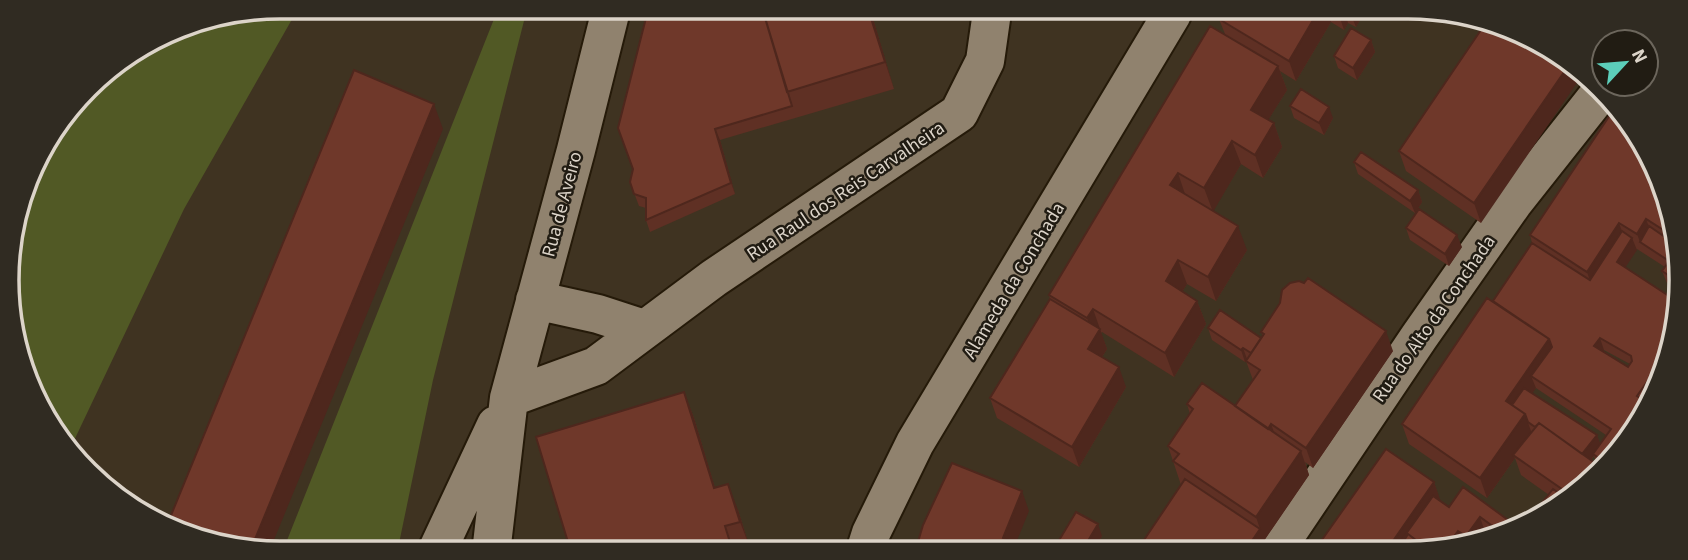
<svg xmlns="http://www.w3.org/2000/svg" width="1688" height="560" font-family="'Source Sans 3',sans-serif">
<rect width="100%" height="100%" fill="#3f3321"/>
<path fill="#515925" d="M280,7H299L184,209L70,449L53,432L16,350L9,245L35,159L100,75L176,28Z
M498,9H527L433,380L397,553H282Z"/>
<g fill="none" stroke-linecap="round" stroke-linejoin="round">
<g stroke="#251a09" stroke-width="42">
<path id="minor" d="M535,300L598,314L644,329
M509,398L596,366L714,278L959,113L985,61L992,12
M1275,551L1419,337L1513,203L1600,93
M865,552L871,533L915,443L1172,14
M436,553L496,425
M491,553L509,398L576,150L611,10"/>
</g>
<use href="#minor" stroke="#90826e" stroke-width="38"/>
</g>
<path fill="#5f3024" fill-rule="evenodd" d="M648,10L871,12L894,89L720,140L735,194L650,232L646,220V208L639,206L630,182L633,169Z
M1222,14L1363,15L1356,27L1348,23L1344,30L1331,22L1296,81L1280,71L1287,90L1268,120L1274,123L1282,147L1263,178L1241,164L1213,211L1247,250L1216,301L1187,284L1182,292L1197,301L1206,324L1174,377L1102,332L1101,333L1107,349L1102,357L1126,387L1079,467L997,418L990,398L1050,299L1049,295L1225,34L1219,19Z
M1487,21L1481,223L1406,171L1399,151Z
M1371,40L1375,52L1357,80L1338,68L1334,56Z
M1290,106L1333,118L1324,135L1294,118Z
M1644,143L1678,242L1677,244L1678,246L1676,289L1667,283L1662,271L1665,267L1637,249L1625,267L1672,350L1644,417L1588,485L1531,523L1529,519L1549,495L1521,475L1515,458L1487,498L1409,444L1402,424L1493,301L1532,243L1530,235ZM1604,350L1630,364L1628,367L1603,351ZM1536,388L1606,435L1600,444L1597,435L1532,393ZM1594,456L1597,465L1591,460Z
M1354,162L1418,190L1422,202L1415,213L1358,174Z
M1406,228L1462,247L1449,266L1410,240Z
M1208,328L1261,338L1263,336L1261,332L1393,351L1313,468L1305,462L1309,475L1257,551H1148L1144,540L1181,485L1168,446L1190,414L1187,404L1235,406L1253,380L1246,361L1245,362L1212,340Z
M684,392L694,418L715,488L738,510L750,548L736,552H571Z
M1434,482L1440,501L1449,507L1519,528L1493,536L1484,529L1475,541L1465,544L1463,543L1444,551H1322L1319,544Z
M1102,536L1093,551H1062L1058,542Z"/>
<path fill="#4e271d" d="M869,12H871L894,89L885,62Z
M1316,15H1329L1331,22L1296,81L1289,61Z
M1339,15H1346L1348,23L1344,30Z
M1351,15H1363L1356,27Z
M1371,40L1375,52L1357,80L1353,68Z
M1571,62L1574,63L1583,74L1481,223L1474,203Z
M1278,66L1287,90L1260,133L1251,110Z
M434,104L443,129L269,552L251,549Z
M1329,107L1333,118L1324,135L1319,123Z
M1274,123L1282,147L1263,178L1255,155Z
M715,129L720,140L735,194L731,183Z
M1232,141L1241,164L1213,212L1204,188Z
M1178,173L1186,197L1170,185Z
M1418,190L1422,202L1415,213L1410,201Z
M1646,219L1653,238L1640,242L1637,234Z
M1671,222L1678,242L1673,250L1665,231Z
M1619,223L1626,243L1594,292L1587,272Z
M1238,226L1247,250L1216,301L1208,277Z
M1457,235L1462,247L1449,266L1445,254Z
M1632,238L1637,250L1621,274L1617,262Z
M1178,260L1187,284L1174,305L1166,281Z
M1197,301L1206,324L1174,377L1165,353Z
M1093,309L1107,349L1095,368L1088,349L1095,338L1087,318Z
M1386,331L1393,351L1313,468L1306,448Z
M1600,338L1604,350L1599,358L1594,346Z
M1549,339L1556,359L1531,376L1536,388L1517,415L1506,401Z
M1243,348L1247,359L1245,362L1241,350Z
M1119,367L1126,387L1079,467L1072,447Z
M684,392L694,418L723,515L714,488Z
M1525,414L1532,434L1513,455L1515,458L1487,498L1480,478Z
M1271,424L1278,443L1266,431Z
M1597,435L1601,446L1584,469L1580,457Z
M1301,451L1309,475L1257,551H1245L1260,529L1256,517Z
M1434,482L1441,502L1403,538L1408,550L1407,551H1386Z
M728,484L738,510L750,548L740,522Z
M1022,491L1029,511L1016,543L1019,551H1008L1003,538Z
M1480,517L1484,529L1475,541L1469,543L1466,536Z
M1098,524L1102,536L1093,551H1082Z
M1458,531L1463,543L1461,546L1447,550L1446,548Z"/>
<path fill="#6f382a" stroke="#4e271d" stroke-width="2" fill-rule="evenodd" d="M648,10L763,11L792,106L715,129L731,183L646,220V198L634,194L630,182L633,169L618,128Z
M763,11L869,12L885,62L787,92Z
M1222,14L1316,15L1289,61L1219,19Z
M1487,21L1571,62L1474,203L1399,151Z
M1210,26L1278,66L1251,110L1274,123L1255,155L1232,141L1204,188L1178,173L1170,185L1238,226L1208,277L1178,260L1166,281L1197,301L1165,353L1093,309L1087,318L1049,295Z
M1351,28L1371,40L1353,68L1334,56Z
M354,70L434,104L251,549L210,544L167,525Z
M1301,89L1329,107L1319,123L1290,106Z
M1614,109L1644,143L1671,222L1665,231L1646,219L1637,234L1619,223L1587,272L1530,235Z
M1361,152L1418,190L1410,201L1354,162Z
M1419,209L1457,235L1445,254L1406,228Z
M1649,226L1678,246L1676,280L1662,271L1669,261L1640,242Z
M1622,231L1632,238L1617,262L1675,300L1672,347L1637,396L1643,400L1640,404L1648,409L1644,417L1606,463L1593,454L1611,429L1531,376L1552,347L1549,339L1493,301L1532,243L1590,280ZM1600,338L1631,356L1632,361L1628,367L1594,346Z
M1308,278L1386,331L1306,448L1271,424L1268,429L1235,406L1260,370L1246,361L1264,334L1261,332L1280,303L1282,290L1290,283L1299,281L1304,283Z
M1487,298L1549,339L1506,401L1525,414L1480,478L1402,424Z
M1050,299L1100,329L1088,349L1119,367L1072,447L990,398Z
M1220,310L1261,338L1251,353L1243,348L1241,350L1208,328Z
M1672,347V350L1650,404L1637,396Z
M1202,383L1301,451L1256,517L1173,461L1179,454L1168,446L1193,409L1187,404Z
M1524,388L1597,435L1582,454L1539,423L1535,427L1528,422L1525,414L1512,405Z
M684,392L714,488L728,484L740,522L725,526L733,552H571L536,437Z
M1539,423L1602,468L1588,485L1572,496L1513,455Z
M1386,449L1434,482L1386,551H1329L1319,544Z
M952,463L1022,491L1003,538L1015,542L1012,551L915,552L923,525Z
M1185,479L1260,529L1245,551H1161L1144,540Z
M1463,487L1519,528L1502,533L1480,517L1466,536L1458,531L1446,548L1448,549L1444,551H1430L1408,534L1405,539L1403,538L1433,496L1449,507Z
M1553,489L1567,499L1533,522L1529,519Z
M1076,512L1098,524L1082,551H1075L1058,542Z
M1408,534L1430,551H1397Z
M1113,545L1120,551H1109Z"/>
<g text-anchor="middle" stroke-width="5" stroke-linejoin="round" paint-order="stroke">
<g font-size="19" fill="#dcd4c9" stroke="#211c13">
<text transform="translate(845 190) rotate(-34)" y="7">Rua Raul dos Reis Carvalheira</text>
<text transform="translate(561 204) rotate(-75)" y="7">Rua de Aveiro</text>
<text transform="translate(1013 280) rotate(-59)" y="7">Alameda da Conchada</text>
<text transform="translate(1433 318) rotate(-55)" y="7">Rua do Alto da Conchada</text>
</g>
</g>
<path d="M0 0H1688V560H0ZM280 19H1408A261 261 0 0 1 1669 280V280A261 261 0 0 1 1408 541H280A261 261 0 0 1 19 280V280A261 261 0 0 1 280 19Z" fill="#302b22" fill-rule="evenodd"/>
<path fill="none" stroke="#dcd4c9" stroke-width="3.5" d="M280 19H1408A261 261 0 0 1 1669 280V280A261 261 0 0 1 1408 541H280A261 261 0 0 1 19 280V280A261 261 0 0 1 280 19Z"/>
<g transform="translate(1625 63) rotate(64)"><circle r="33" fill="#211c13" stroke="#6c665c" stroke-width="2"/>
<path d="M0-5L12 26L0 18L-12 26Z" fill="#5cceba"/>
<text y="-10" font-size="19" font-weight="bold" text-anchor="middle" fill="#dcd4c9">N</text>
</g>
</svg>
